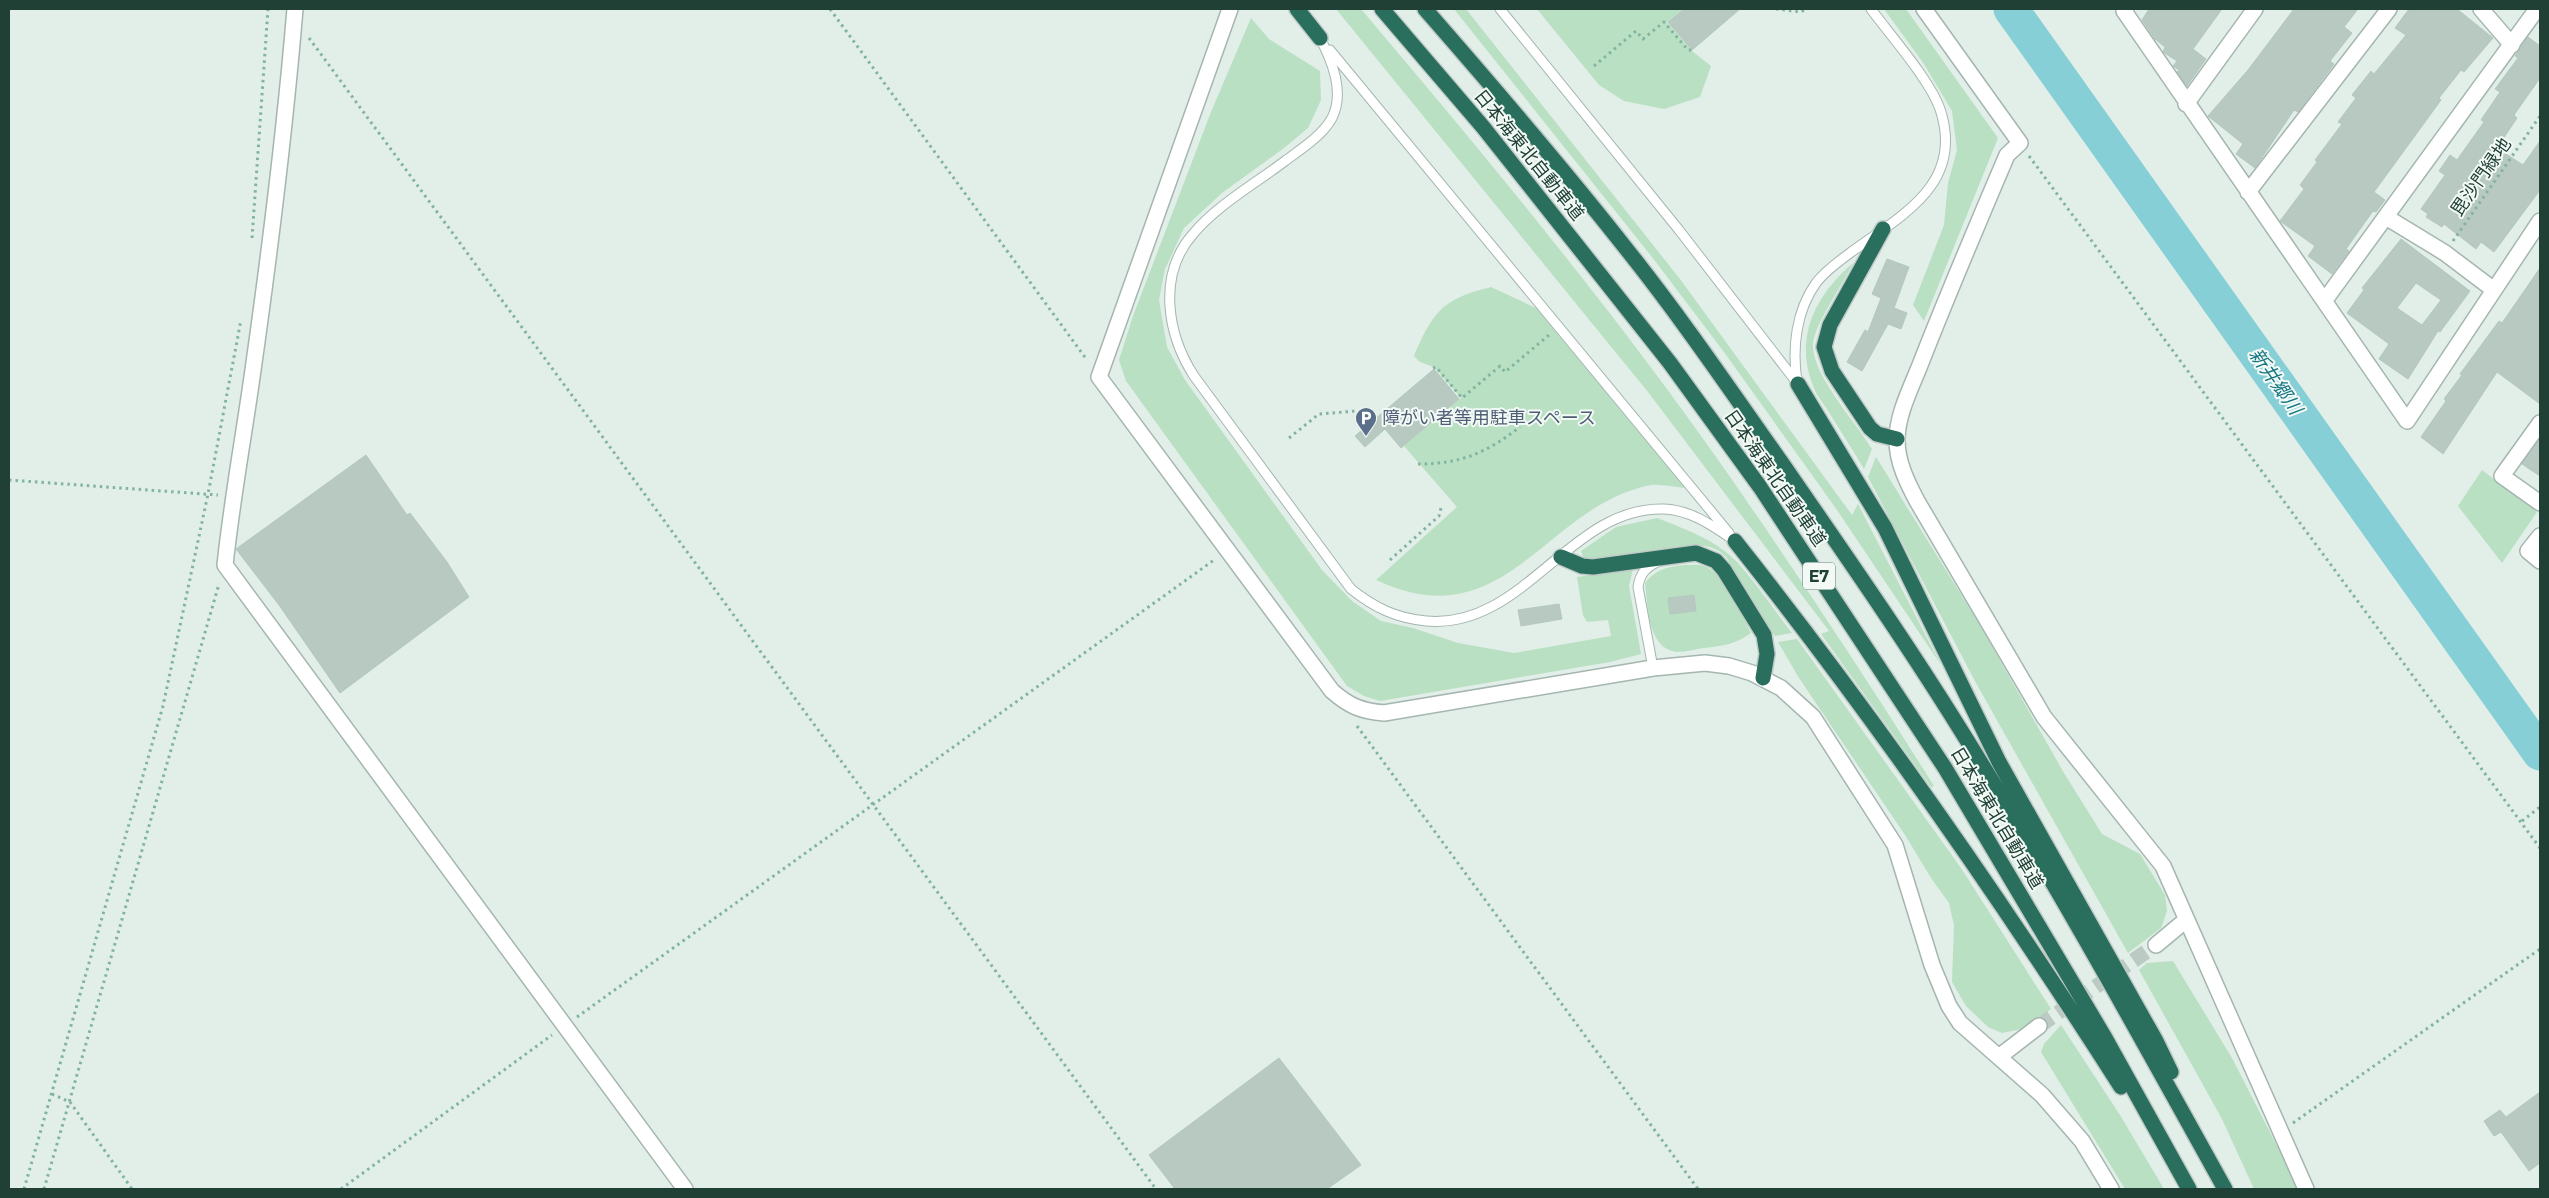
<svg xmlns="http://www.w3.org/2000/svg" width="2549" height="1198" font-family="Montserrat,'Noto Sans JP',sans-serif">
<rect width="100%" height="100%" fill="#e2eee8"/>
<path fill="#b9e0c2" d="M1336,9H1361C1488,159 1615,312 1728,474C1799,576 1868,681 1934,786L1931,787L1821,634L1829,631L1648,392Z
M1454,9H1466L1680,279L1852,515L1858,504L1941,665L1837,510L1724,352L1652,257Z
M1537,9H1683L1667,22L1692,51L1711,66L1700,97L1664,109L1624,101L1599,85Z
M1884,9H1906L1998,138L1924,321L1913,305L1944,225L1948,183L1957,150L1952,111L1924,64Z
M1251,18L1269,39L1320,71L1321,100L1308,128L1284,148L1222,193L1184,228L1165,269L1159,300L1167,347L1185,380L1322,570L1352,601L1381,621L1413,628L1458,643L1514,653L1611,636L1608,620L1587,622L1583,615L1577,577L1633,569L1629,586L1641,654L1610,662L1380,701L1364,696L1347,686L1126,381L1119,360L1133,316L1211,112Z
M1853,263C1843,284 1816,322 1813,343C1810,372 1856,423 1872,449L1864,469C1853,450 1841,432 1830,414C1825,405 1817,397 1814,388C1793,338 1815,296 1853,263Z
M1491,287L1536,308L1685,488C1674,487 1661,484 1651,485C1543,506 1507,641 1376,580L1457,507L1404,446L1461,398L1434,367L1420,362L1414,356C1433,312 1442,299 1491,287Z
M1876,457L1981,627L2064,773L2102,834L2140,854L2165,895L2167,911L2161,928L2128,953L1976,683L1868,477Z
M2482,470L2537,512L2502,563L2458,506Z
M1657,518C1685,529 1716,540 1737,562C1757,584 1774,610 1792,633L1775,636C1762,616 1748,596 1735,575C1732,570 1730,563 1727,558C1696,522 1620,576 1583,557L1581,551L1616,527Z
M1684,565C1690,565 1699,564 1704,566C1725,574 1741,614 1751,633C1736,644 1723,646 1704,648C1696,649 1686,652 1677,652C1647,649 1648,605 1645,583C1657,569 1666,567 1684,565Z
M1797,639L1961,868L2051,1009L2026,1028L2002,1033L1988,1027L1966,1006L1952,982L1954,925L1949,903L1931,878L1905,835L1799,678L1778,642Z
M2173,961L2232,1058L2299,1189H2254L2222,1119L2139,970L2147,963Z
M2061,1025L2120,1115L2164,1189H2125L2041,1052L2044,1044Z"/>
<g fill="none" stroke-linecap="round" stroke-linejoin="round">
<path stroke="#86cfd7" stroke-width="35" d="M2011,9L2540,753"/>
</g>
<path fill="#b7c9c1" stroke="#b4c8bf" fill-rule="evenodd" d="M1684,9H1740L1692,50L1668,22Z
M2149,9H2222L2193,49L2206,59L2187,86L2177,72L2179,70L2173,66L2177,61L2163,52L2165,47L2155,39L2142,20Z
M2294,9H2358L2344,27L2352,33L2330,61L2334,64L2298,112L2294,110L2255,168L2236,154L2243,144L2208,116L2248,70Z
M2409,9H2457L2493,38L2464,72L2461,70L2439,98L2441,100L2374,192L2385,200L2376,212L2373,211L2346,249L2349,251L2332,274L2308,256L2315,246L2280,221L2304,189L2300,185L2317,162L2315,160L2342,124L2338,122L2356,98L2352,95L2371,71L2374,74L2406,35L2395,28Z
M2528,37L2540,46V78L2514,115L2517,118L2497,148L2523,165L2540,141V190L2494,252L2481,242L2476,249L2444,224L2442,227L2426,217L2428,214L2421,209L2445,175L2439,171L2450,155L2457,160L2484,122L2481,120L2500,92L2495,89L2518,58L2515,56Z
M2401,239L2470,291L2440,332L2438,331L2408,379L2379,359L2389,344L2347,313L2364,290L2362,288ZM2416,283L2441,300L2422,325L2397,308Z
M1887,259L1909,267L1894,308L1907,313L1901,329L1888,324L1862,371L1847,362L1865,330L1868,332L1881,298L1872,294Z
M2540,268V404L2497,372L2443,454L2421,437L2446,401L2444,399L2462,375L2460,374L2499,321L2502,323Z
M1434,369L1459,399L1401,448L1385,429L1365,447L1355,436Z
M2540,439V476L2522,464Z
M366,455L407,515L410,513L447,562L469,597L340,693L279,605L236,549Z
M1694,595L1696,611L1670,614L1668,598Z
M1559,604L1562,619L1521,626L1518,610Z
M1279,1058L1361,1165L1327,1189H1175L1149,1155Z
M2540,1092V1163L2529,1171L2501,1132L2494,1136L2484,1121L2500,1110L2506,1117Z"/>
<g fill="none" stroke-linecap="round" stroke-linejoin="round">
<path stroke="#bbcbc4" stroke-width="15" stroke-dasharray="15 8" stroke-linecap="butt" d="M2039,1026L2156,945"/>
<g stroke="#a4b6af" stroke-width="11">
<path id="service" d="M1500,9L1679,230L1798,384
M1320,38C1332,61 1345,92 1332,118C1322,136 1301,149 1285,161C1256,183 1216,206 1193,234C1157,275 1167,334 1194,376L1351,589C1375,608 1396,618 1426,621C1524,630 1570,506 1664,509C1691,510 1713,526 1735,541
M1330,50L1729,533
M1797,381C1792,348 1796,311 1816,283C1825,271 1838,262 1850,253C1902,215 1965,184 1940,109C1930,80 1890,35 1871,9
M1653,668L1638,587C1640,574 1645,568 1657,562"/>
</g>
<g stroke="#a4b6af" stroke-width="18">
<path id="minor" d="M295,9C285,129 270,250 253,370C244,435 232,499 225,565L685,1189
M1230,9L1099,377L1332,691C1349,706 1361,711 1384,713L1653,668L1705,663L1729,666L1752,673L1781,688L1813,717L1895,845L1932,965L1949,1006L1960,1023L2042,1095L2082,1141L2111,1189
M1924,9L2020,143L2007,155C1978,223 1949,291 1922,360C1913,384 1897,413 1897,440C1897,462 1907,482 1917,501L2044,717L2163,866L2306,1189
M2126,9L2124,11L2407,421L2540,221
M2481,9L2512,45
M2186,104L2255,9
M2248,192L2389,9
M2386,217L2445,253L2494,290
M2325,300L2537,9
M2540,423L2502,476L2540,503
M2540,536L2528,551L2540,561
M2156,945L2186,920
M2000,1056L2039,1026"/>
</g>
<g stroke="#c1cac7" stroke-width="18">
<path id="motorway" d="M1297,9L1320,38
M1382,9L1483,127L1575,243L1670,363L1760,487L1945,768L2104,1036L2189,1189
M1425,9C1494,88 1563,168 1628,251C1683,320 1733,394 1784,466C1844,553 1904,639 1960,729C2054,879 2139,1034 2225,1189
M1883,229L1830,325L1824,347L1832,371L1870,428L1877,434L1897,439
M1798,384L1885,528L1999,762L2156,1041L2171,1072
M1735,541C1874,716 2001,899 2121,1087
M1561,557L1582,566L1593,567L1696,553L1716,561L1724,570L1764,635L1767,654L1763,678"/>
</g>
<path stroke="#80b4a1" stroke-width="3" stroke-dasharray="2.5 4" stroke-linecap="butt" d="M830,9L1087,360
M1776,9L1801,12L1806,9
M309,38L1156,1189
M1594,66L1636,31L1643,39L1664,22L1688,50H1693
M2029,156L2540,848
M252,238L268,9
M2453,241L2540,116
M1433,368L1436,367L1462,398L1500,366L1505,372L1549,335
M1289,438L1319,414L1356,411
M1418,464C1461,464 1486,453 1520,427
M9,480L218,495
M1390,560L1439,516L1441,508
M1357,726L1698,1189
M2522,821L2540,807
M577,1017L1214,560
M52,1094L70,1102L132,1189
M2293,1123L2540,949
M24,1189L163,706L208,494L241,320
M44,1189L219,584
M341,1189L552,1035"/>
<use href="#service" stroke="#fff" stroke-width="9"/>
<use href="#minor" stroke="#fff" stroke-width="15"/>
<use href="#motorway" stroke="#2a6f5d" stroke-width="15"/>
</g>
<defs>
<g id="parking-pin" transform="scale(1.125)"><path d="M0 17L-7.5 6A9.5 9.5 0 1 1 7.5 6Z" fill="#5c6f8a" stroke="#f3faf6"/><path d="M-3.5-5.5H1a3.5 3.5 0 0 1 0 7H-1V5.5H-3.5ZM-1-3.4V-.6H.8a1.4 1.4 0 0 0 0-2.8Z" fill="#fff"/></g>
</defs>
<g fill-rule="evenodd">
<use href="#parking-pin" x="1366" y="418"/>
</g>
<g text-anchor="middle" stroke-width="4" stroke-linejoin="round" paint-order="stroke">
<rect fill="#f3faf6" stroke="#5f7870" stroke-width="1" x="1803" y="562.5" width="32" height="27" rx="4"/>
<g font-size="16" font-weight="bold" fill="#204036">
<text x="1819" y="582">E7</text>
</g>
<g font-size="18" fill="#204036" stroke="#f3faf6">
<text transform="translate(1529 155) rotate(51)" y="6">日本海東北自動車道</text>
<text transform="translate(2481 177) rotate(-55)" y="6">毘沙門緑地</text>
<text transform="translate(1775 478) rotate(55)" y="6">日本海東北自動車道</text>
<text transform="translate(1997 818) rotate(59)" y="6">日本海東北自動車道</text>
</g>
<g font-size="18" fill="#4e5e75" stroke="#f3faf6" text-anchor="start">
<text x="1382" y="424">障がい者等用駐車スペース</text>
</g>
<g font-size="19" font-style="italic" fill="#157582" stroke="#f3faf6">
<text transform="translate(2276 381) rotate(55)" y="7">新井郷川</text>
</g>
</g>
<rect width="2549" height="1198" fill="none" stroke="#204036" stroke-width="20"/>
</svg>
